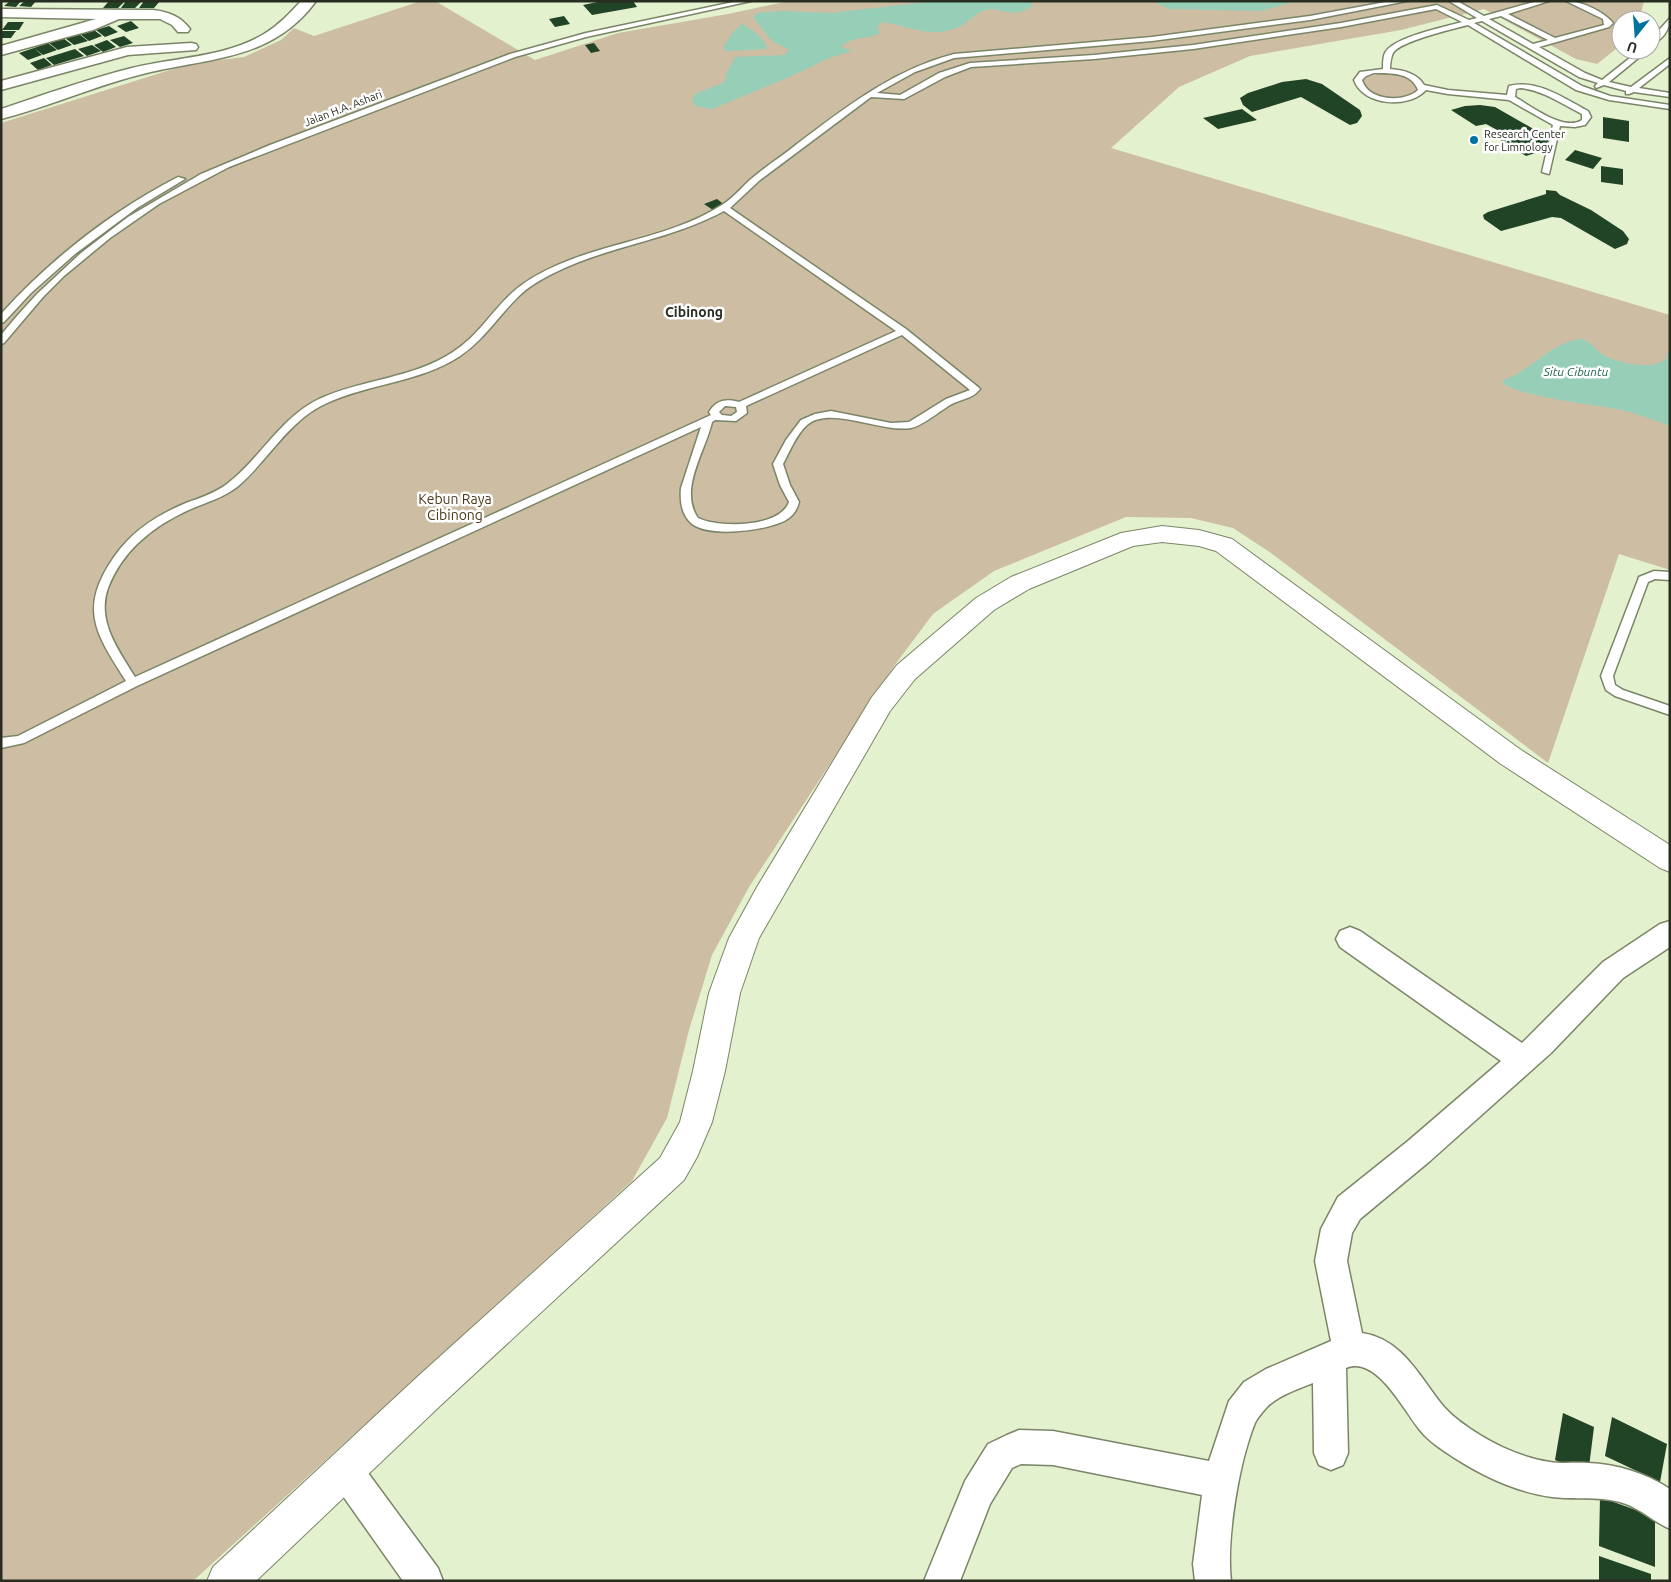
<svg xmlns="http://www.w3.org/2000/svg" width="1671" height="1582" font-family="Ubuntu,sans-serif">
<rect width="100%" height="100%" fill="#e4f1cf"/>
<path fill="#ccbda3" d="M421,1H435L535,60L618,33L728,14L789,1H1644L1639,20H1621V45L1597,64L1576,59L1484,9L1401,30L1250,56L1179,87L1111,148L1670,315V570L1619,554L1548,763L1271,553L1233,528L1191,518L1126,517L994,571L933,614L897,662L749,887L712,955L689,1030L667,1118L632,1181L193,1581H1V123L189,64L244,57L281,40L294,28L314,36Z
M1381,73C1394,74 1412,75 1417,89L1415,93C1398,101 1378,98 1364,87L1363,82L1365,78Z"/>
<path fill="#97ceb8" d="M936,1H1028L1033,5C1013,21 1001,6 985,10C975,13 968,23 959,27C931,39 912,27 883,22L877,27L880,33C868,40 851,36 841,47L852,51L829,58L794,75L712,109L695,106L692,100L695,94L725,82L726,74L735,57L785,55L789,50L771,40L753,17L757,13L782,11L830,13Z
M1152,1H1296L1261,11L1169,9Z
M742,24C751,29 765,38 767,49L726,51L723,48L733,32Z
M1580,339C1594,342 1594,350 1605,356C1620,363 1652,371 1666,359L1670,342V426C1654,420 1638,414 1622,410C1596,405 1520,397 1503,383V380C1530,372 1550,343 1580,339Z"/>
<path fill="#224426" d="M10,1H21L16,7L4,6Z
M25,1H36L31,7L19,6Z
M109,1H125L118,8H103Z
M126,1H142L135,8H121Z
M144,1H160L154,8H139Z
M602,1H633L637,7L592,15L583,5Z
M564,16L570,24L555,27L549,19Z
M131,21L139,28L126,32L117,26Z
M8,22H24L19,30H2Z
M109,26L118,32L105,37L96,30Z
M94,30L102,36L89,41L80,34Z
M1,31H16L11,38H1Z
M79,34L88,41L74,45L65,38Z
M124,36L133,43L120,47L110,40Z
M63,38L72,45L58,50L49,43Z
M107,40L116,47L103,52L94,45Z
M48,43L57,50L43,55L34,48Z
M594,43L600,51L591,53L585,45Z
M92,45L101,51L87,56L78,49Z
M34,48L42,55L28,60L19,53Z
M75,49L84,56L54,65L46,58Z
M44,58L52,65L38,70L30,63Z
M1306,79L1322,84L1360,110L1362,116L1357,123L1350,125L1301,97L1252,112L1243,105L1240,98L1248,93L1282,82Z
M1480,105L1495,107L1544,135L1550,142L1548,149L1526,156L1500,140L1510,137L1486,124L1476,126L1451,110L1465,106Z
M1242,109L1257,120L1218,129L1203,118Z
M1603,117L1629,121V142L1603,138Z
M1575,150L1602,158L1593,169L1565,160Z
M1601,166L1623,169V185L1601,182Z
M1546,190L1556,191L1560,195L1591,210L1623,231L1629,239L1627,244L1615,249L1561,218L1552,217L1501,231L1484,219L1483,215L1488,212L1546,194Z
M717,199L726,206L713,210L704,204Z
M1563,1413L1594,1427L1588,1475L1555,1460Z
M1612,1417L1667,1444L1660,1482L1605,1456Z
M1600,1497L1655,1517V1567L1599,1546Z
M1599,1556L1651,1574V1581H1599Z"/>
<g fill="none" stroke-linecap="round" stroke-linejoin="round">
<g stroke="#7a8567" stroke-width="3">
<path id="lane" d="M738,1H751L586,37L515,57L229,167L159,204L110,238L64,276L43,297L4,343L1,344V335L17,316L37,294L81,253L128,217L201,174L270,145L510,54L586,33Z
M1391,1H1407L1310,20L1152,41L954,58L915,72L877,93L900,95L939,73L970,63L1094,55L1193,45L1341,23L1437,5L1469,20L1477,18L1449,1H1457L1484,16L1537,1H1549L1508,14L1555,38L1604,25L1603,19L1566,1C1581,1 1603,11 1613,23L1609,27L1539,47L1585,73L1602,80L1640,50H1648L1609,82L1631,87L1670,58V64L1639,88L1670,93V97L1634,92L1629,94H1626V91L1604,85L1596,88L1595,86L1598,83L1579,77L1482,21L1474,23L1582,86L1610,96L1670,105V109L1609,100L1576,90L1468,25C1453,29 1400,41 1393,53C1391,57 1390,65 1390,69C1403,70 1417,73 1424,85L1448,90L1507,95L1509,86C1538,79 1563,98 1588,111L1591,117L1585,125L1575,127L1560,126L1549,174L1542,172L1553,125L1509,100L1448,94L1426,90C1409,109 1363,106 1354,80L1360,72L1383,69C1383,64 1383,57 1385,53C1393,37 1445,27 1462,22L1436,9L1341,27L1193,49L1094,59L971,67L945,77L904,99L871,97L760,180L730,208L906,329L978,387L980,389C973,399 960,399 950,405C940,411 922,426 911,428C882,433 829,405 807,425C796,435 790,451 783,464L790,485L799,502C797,510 793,516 786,520C767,531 704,539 689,521C681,512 680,499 681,488L701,427L137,686L24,743L1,748V738L18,736L126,681C96,634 78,609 114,557C132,531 157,515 186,503C200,498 215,493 227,484C260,459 280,418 319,399C362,379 412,379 453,352C479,335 491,312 513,292C524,282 538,274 551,268C606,242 670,238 722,205C735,197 744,184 756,175C769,164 784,155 797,144C846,107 893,70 954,54L1152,37L1310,16ZM1501,16L1548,40L1533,44L1489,19ZM1374,73C1389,73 1412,72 1418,90C1404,103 1368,101 1362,80L1366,76ZM1520,88C1543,90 1562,104 1582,114V120C1564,132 1531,106 1515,97L1516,89ZM724,211L896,331L739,402C726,398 716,400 709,412L711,415L135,677C119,651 96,621 108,588C123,549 155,525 191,509C207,502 223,498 237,487C268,461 288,421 325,404C369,383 419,383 460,356C485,339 498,316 519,296C529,286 542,279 554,273C608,246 670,240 724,211ZM902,335L970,390L946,399L909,422L891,423L831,411L815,414L801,420L786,440L773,464L780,485L789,502C780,528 718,528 698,518C678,490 706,450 712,422L715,420L736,421L747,413L746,406ZM725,406L736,407L737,412L731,416L722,415L719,412Z
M1670,18C1670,30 1662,40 1651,45V39Z
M178,177L185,179L137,208L75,254L31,293L4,322L1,323V314C51,259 112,211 178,177Z
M1654,571L1670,572V580L1655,579L1648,582L1613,676L1615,685L1623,690L1670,706V715L1615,696L1606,690L1601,676L1638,580L1639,577Z"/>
</g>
<g stroke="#7a8567" stroke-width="3">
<path id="street" d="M301,1H316C270,64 202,57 135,76C90,88 47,107 1,119V109C43,95 85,80 128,69C173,57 224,58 264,34C279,25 290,13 301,1Z
M1,9L153,10C169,12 180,16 190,29L188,32H178L172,25L160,19H119L93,30L1,55V46L96,19L1,17Z
M191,43L196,44L198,47L196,50L128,55L1,90V81L127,47Z
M1670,921V947L1623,978L1551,1053L1430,1161L1360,1219L1352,1233L1347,1261L1362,1333C1403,1339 1420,1378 1444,1407C1454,1418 1467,1427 1480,1435C1501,1448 1525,1458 1550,1462C1563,1464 1575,1462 1588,1463C1617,1464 1645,1473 1670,1489V1529C1652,1521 1639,1507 1620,1502C1597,1496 1575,1500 1552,1497C1514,1492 1476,1473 1444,1451C1435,1445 1426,1438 1419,1429C1403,1409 1376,1355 1346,1368L1348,1453L1343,1465L1331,1470L1319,1465L1314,1453L1313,1383C1298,1389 1277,1396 1266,1408C1262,1413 1257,1418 1255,1423C1239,1462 1226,1540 1231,1581H1195L1193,1564L1202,1495L1053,1465L1021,1464L1012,1468L990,1504L960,1581H924L965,1481L988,1444L1007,1435L1019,1430L1053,1431L1209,1461L1229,1401L1244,1382L1266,1369L1331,1341L1315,1261L1321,1229L1338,1197L1408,1141L1501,1061L1340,947L1336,939L1340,931L1350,927L1360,931L1522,1043L1603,962L1660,924Z
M345,1453L357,1458L438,1568L443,1581H403L333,1482L328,1470L333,1458Z"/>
</g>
<g stroke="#7a8567" stroke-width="2">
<path id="secondary" d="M1162,526L1199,530L1232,539L1521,750L1670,845V872L1660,868L1501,764L1216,551L1199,546L1162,542L1133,546L1029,589L994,610L915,679L890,711L759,938L740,993L725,1071L712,1122L697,1157L684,1180L441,1405L256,1581H207L213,1567L415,1379L660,1158L680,1122L693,1071L709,993L729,938L757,887L872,697L897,665L976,598L1011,577L1121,533Z"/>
</g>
<use href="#lane" fill="#fff" fill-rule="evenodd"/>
<use href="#street" fill="#fff" fill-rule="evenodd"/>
<use href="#secondary" fill="#fff" fill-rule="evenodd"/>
</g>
<circle fill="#01739e" stroke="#fff" stroke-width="2" cx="1474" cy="140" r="5"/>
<g text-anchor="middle" stroke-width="5" stroke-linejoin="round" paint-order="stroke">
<g font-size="11" fill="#282d21" stroke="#fff">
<text transform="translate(343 108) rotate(-21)" y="4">Jalan H.A. Ashari</text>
</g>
<g font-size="11" fill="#282d21" stroke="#fff" text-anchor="start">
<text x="1484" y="138">Research Center<tspan x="1484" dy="13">for Limnology</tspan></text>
</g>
<g font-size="12" font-style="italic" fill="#1a5f49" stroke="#fff">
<text x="1576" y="376">Situ Cibuntu</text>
</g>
<g font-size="14" font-weight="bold" fill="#282d21" stroke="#fff">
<text x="694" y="317">Cibinong</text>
</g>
<g font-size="14" fill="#4a3814" stroke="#fff">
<text x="455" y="504">Kebun Raya<tspan x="455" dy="16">Cibinong</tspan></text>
</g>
</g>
<rect width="1671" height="1582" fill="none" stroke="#282d21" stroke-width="5"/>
<g transform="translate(1636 35) rotate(197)"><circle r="24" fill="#ffffff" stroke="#a9aba6"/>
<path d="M0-4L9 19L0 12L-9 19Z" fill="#01739e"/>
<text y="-8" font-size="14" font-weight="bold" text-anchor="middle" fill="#282d21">U</text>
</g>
</svg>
